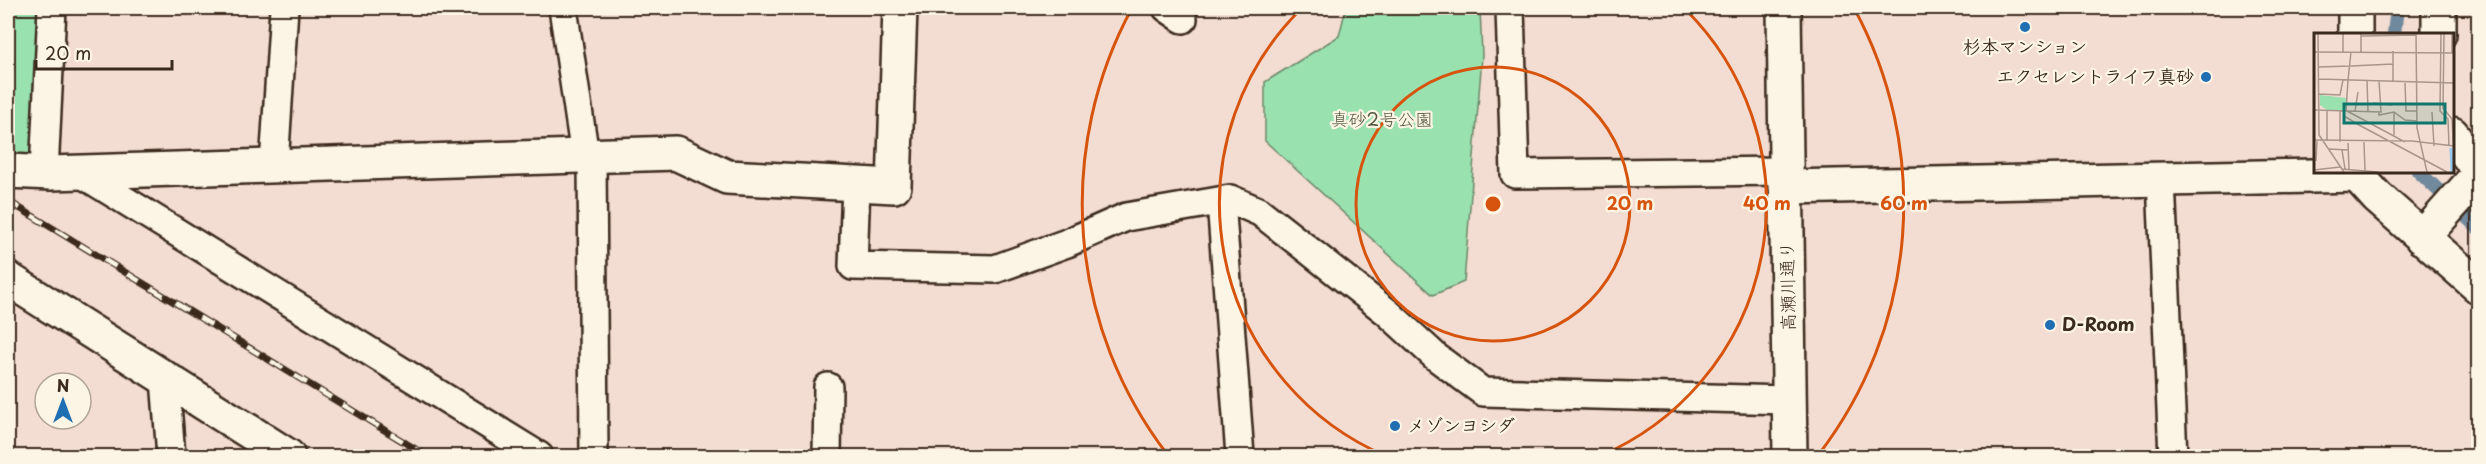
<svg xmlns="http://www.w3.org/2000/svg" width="2486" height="464" font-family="'Playpen Sans','Klee One',sans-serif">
<rect width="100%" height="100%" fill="#f3dcd1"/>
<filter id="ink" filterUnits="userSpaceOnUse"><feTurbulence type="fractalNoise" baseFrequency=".0167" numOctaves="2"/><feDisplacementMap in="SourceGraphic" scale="12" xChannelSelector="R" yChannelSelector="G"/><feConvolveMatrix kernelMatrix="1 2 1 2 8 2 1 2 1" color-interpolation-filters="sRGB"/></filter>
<g filter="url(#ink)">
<path fill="#9ae1b0" stroke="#6a8667" stroke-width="1.5" d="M8,8H39L34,155H8Z
M1346,8H1480L1482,56L1464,282L1433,295L1265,141V82L1339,36Z"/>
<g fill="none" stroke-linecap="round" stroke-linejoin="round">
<path stroke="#70899d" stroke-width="14" d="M2394,34L2397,8
M2418,171L2478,228"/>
<g stroke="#3b2a1e" stroke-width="32">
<path id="service" d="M563,8L585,156
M1167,8L1183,19
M1510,8L1515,174L1786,171
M592,155L594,456
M274,166L284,8
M44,172L52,8
M79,172L539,456
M2161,180L2173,456
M856,184L853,266L995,269L1067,243L1126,217L1230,199L1260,212L1387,312L1436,357L1483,392L1789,400
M1221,201L1240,456
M165,379L171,456
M827,456L828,387"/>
</g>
<g stroke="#3b2a1e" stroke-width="38">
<path id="minor" d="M2355,8V34
M2439,34V8
M2452,134L2478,169
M8,171L51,173L676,153L727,177L894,186L900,8
M2357,171V175L2377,197L2478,286
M1786,187L2357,175
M2422,238L2478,175
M8,279L288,456"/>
</g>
<g stroke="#3b2a1e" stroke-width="38">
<path id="tertiary" d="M1784,8L1790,456"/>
</g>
<use href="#service" stroke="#fcf5e5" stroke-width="27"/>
<use href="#minor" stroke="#fcf5e5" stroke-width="33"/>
<use href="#tertiary" stroke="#fcf5e5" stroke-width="33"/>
<g stroke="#3b2a1e" stroke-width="7">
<path id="rail" d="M8,201L427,456"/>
</g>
<use href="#rail" stroke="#fcf5e5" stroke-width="4.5" stroke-dasharray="14" stroke-linecap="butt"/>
</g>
</g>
<g fill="none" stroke="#d7540e" stroke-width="3">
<circle cx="1493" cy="204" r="137"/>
<path d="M1386 456A274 274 0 0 1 1301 9M1685 9A274 274 0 0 1 1600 456"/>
<path d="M1167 454A411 411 0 0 1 1132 8M1854 8A411 411 0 0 1 1819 454"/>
</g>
<g fill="#1f6fb2" stroke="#fcf5e5" stroke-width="2">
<circle cx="2025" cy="27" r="6"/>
<circle cx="2206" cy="77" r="6"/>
<circle cx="2050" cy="325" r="6"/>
<circle cx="1395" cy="426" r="6"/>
</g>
<g text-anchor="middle" stroke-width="4.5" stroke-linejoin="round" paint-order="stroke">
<g font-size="18" font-weight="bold" fill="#3b2a1e" stroke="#fcf5e5" text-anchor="start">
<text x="2025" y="53" text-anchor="middle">杉本マンション</text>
<text x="2194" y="83" text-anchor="end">エクセレントライフ真砂</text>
<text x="2062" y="331">D-Room</text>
<text x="1407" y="432">メゾンヨシダ</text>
</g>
<g font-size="18" fill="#535842" stroke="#fcf5e5">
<text x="1382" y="126">真砂2号公園</text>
</g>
<g font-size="18" fill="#3b2a1e" stroke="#fcf5e5">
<text transform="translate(1788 286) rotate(-91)" y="6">高瀬川通り</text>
</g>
</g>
<g transform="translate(2314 33)">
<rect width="140" height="140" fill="#f3dcd1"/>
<path d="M6,62L32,65V78L13,77L6,72Z" fill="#9ae1b0"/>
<path fill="none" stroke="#93c8f1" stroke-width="3" d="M137,115L138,139"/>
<path fill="none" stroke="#a99589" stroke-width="1.5" d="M4,0L5,102L30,139M47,0V19M102,0L103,95L113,139M127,0L126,78L134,86L135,113M130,0L129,75L138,86L140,121M138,0V20M47,3L102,2M79,18V49M0,19L140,20M29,19V0M37,33L79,31M4,34L37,33M4,46L140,50M34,47L37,19M53,48L54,78M91,50L92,78H103M5,61L26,62L29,47M59,70L78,72M0,77L67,79L65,48M13,78V108M26,78V109M30,78V83L45,92L133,139M32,78L34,47M33,78L91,109M41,78L44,59M65,79V82L80,79L91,87L103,88M80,79V102M118,79L120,113M0,107L98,108L140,113M50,109L51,138M34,110L35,136M15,116L34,117M28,117L31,136M2,128L3,107M27,136L64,139M0,137L26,134"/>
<path fill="#0f766e" fill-opacity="0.15" stroke="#0f766e" stroke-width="3" d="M30,71H131V90H30Z"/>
<rect width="140" height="140" fill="none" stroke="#3b2a1e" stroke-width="3"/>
</g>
<circle cx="1493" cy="204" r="9" fill="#d7540e" stroke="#fcf5e5" stroke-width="3"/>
<g font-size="18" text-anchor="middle" font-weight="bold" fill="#d7540e" stroke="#fcf5e5" stroke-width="4.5" stroke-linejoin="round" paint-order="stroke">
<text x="1630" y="210">20 m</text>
<text x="1767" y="210">40 m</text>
<text x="1904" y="210">60 m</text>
</g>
<rect width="2486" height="464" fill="none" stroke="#fcf5e5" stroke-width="30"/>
<rect x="15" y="15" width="2456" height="434" fill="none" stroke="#3b2a1e" stroke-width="2" filter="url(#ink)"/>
<g transform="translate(63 401)"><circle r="28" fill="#fcf5e5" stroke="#afa495" stroke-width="1.5"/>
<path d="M0-4.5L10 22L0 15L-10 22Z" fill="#1f6fb2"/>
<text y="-9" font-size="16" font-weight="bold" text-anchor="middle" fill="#3b2a1e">N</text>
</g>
<path d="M36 60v9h136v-9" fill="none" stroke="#3b2a1e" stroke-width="3"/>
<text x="45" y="60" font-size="18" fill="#3b2a1e" stroke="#fcf5e5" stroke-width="4.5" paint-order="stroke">20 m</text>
</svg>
